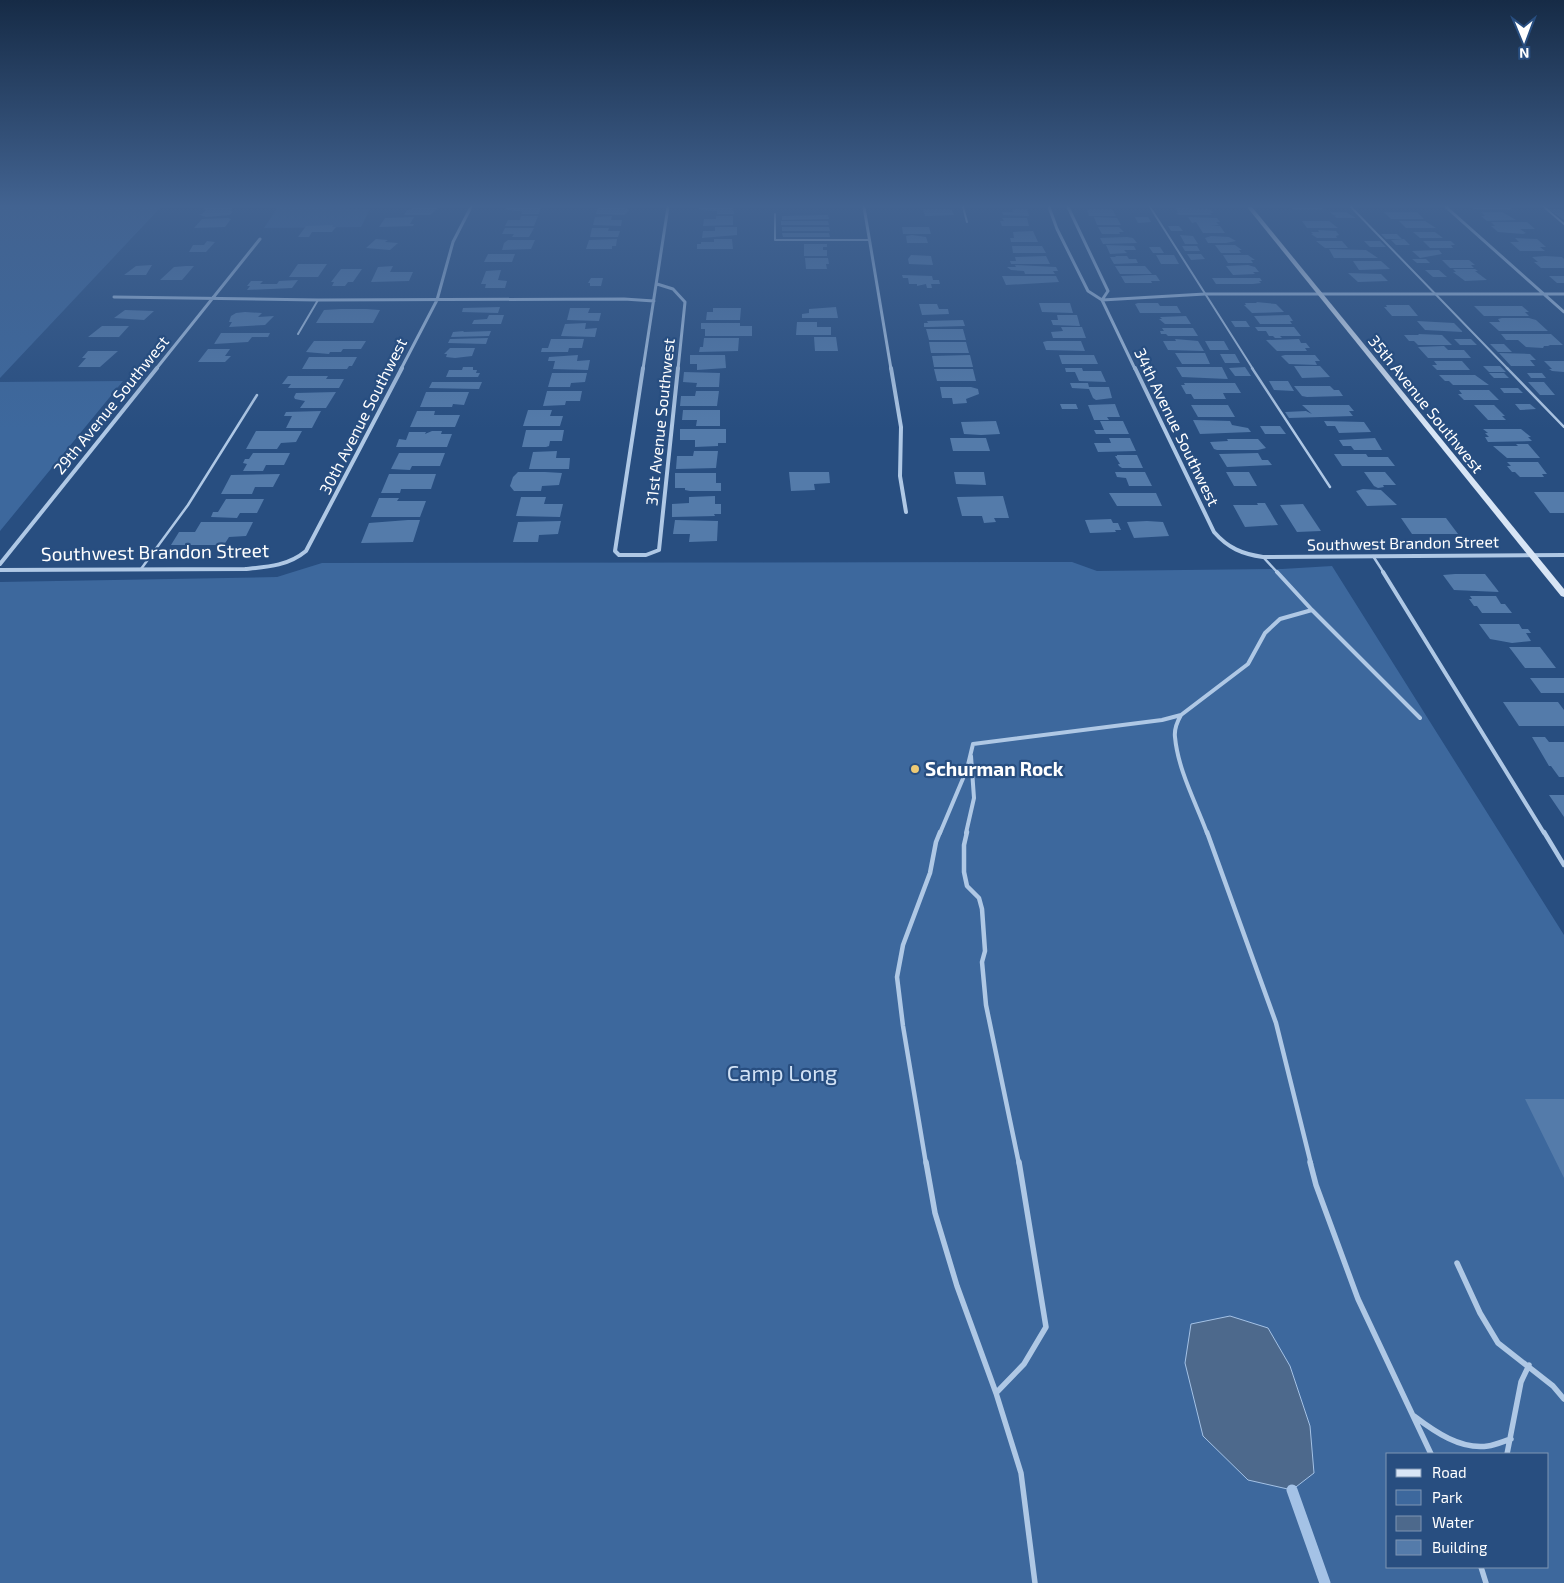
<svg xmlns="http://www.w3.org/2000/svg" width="1564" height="1583" font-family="'Exo 2',sans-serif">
<rect width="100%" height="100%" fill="#284e80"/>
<path fill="#3d689d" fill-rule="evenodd" d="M0,207H161L0,378Z
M278,207L370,209L361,227L264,228Z
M123,381L0,531V382Z
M1072,562L1097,571L1282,569L1332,566L1564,935V1583H0V582L277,577L322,563ZM1388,1454H1548V1567H1388Z"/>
<path fill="#4d698c" stroke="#a4c2e6" d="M1230,1316L1268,1328L1290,1366L1310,1426L1314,1473L1292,1490L1248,1480L1203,1436L1185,1363L1191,1324Z"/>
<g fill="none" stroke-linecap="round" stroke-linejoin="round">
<path stroke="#a4c2e6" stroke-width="11" d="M1292,1490L1325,1583"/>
</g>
<path fill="#547baa" d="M209,207H233L230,211H233L230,215L206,217L198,214H202L206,210H203L205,208Z
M412,207H438L430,215H404L407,210H411Z
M506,207H541L539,214H521L522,211L505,210Z
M598,207H614L629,209L628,212L624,215L596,214Z
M699,207H733L734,214H717V211L699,210Z
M1290,207H1321L1324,210H1293Z
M1471,207H1509L1513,210L1474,209Z
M1176,208L1210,209L1214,213H1210L1212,215H1179L1176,213H1178Z
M923,209H951L954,215L925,216Z
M1012,209H1027L1029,216L1003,215L1002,212H1013Z
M1087,209H1112L1116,216H1089Z
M1548,209H1560L1564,211V220Z
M1330,212H1346L1356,218H1337L1334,216L1337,215H1333Z
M1384,212H1417L1424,219H1391Z
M1481,212H1502L1516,220L1487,221L1481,216H1485Z
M828,215L829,219L782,220V216Z
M521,216H538L534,226H505L508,220H520Z
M612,216L611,220H622L621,226L593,225L595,217Z
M716,216H733V225L703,226L704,219H716Z
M414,217L410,224H414L413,226L379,227L385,218Z
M1094,217L1117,218L1121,225H1097Z
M1135,217H1148L1151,222L1138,223Z
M1188,217L1217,218L1220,222H1216L1219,225H1210L1220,226L1225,233H1203L1196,222L1192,223Z
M1002,218H1027L1029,226H1002L1000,221H1004Z
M202,219L228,218L231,219L225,227L194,228Z
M781,221H828L829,225H781Z
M1302,221H1329L1338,228H1307Z
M1399,221H1425L1436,228H1406Z
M1491,222H1527L1535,229H1520L1526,233L1523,234L1498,232L1491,226H1495Z
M333,225L332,227H336L332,232H312L309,237H298L306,226Z
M1168,226H1179L1183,231H1171Z
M715,227H737V235L702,238L703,231H715Z
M782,227H829L830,231H782Z
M902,227H929L931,234H903Z
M1098,227H1119L1124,232H1119L1120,234H1102Z
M505,228H534L529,237H512L514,234H502Z
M592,228H609L608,231H620L618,237H590Z
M1318,230L1336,231L1339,235L1336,236L1337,238H1317L1311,234H1313L1311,232H1319Z
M1033,231L1038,242H1011L1010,238H1014L1013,232Z
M1413,232H1435L1443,238H1420Z
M782,233H829L830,237H783Z
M1381,234H1397L1402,239H1386Z
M912,235L926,237L928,243H907L906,236Z
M1180,235L1193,236L1198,244H1185Z
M1211,236L1229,237L1236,241L1226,243H1208L1205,238Z
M1127,237L1133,238L1137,243L1103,244L1100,238Z
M1515,238L1537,239L1546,247H1540L1545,251H1520L1510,242H1519Z
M376,239L388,240L385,242L398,243L390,250L366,248Z
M617,239L616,246H612V249H586L589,240Z
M714,239H732L733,249H697V244H701V242H714Z
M1404,239L1410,245H1396L1391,240Z
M508,240H535L531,249L502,250L504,243Z
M207,241L215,242L206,252H189L193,245H204Z
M1316,241H1342L1348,248H1325Z
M1364,241H1380L1386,247H1370Z
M1423,241H1451L1455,245H1451L1453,248H1430Z
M804,244H827V247H823V250H827V256H804Z
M1106,245L1134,246L1136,250H1124L1127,253L1110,254Z
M1215,245H1235L1242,250H1239L1241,253H1221Z
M1012,246H1042L1046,253H1013Z
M1182,246H1197L1200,251H1185Z
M1149,247H1160L1164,253H1153Z
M1329,249L1366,250L1378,258H1334Z
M1439,250L1442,254L1420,258L1412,251Z
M488,254H515L512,262H484Z
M1187,254H1201L1205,259L1191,260Z
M911,255L931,256L933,265L909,264L908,259Z
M1156,255H1174L1179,264H1161Z
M1223,255H1248L1255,260H1251L1253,263H1228Z
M1046,256L1050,264H1011L1010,261H1016L1015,257Z
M1115,256H1127L1129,259H1136L1138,263L1114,264L1110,257H1116Z
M1545,256L1562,257L1564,259V268H1541L1534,262H1538L1532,257Z
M805,258H828L829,264H826L827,269H806Z
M1412,259H1426L1430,263H1417Z
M1442,260H1469L1475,265H1471L1474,268H1450Z
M1353,261H1381L1390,269L1359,270Z
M298,264H327L318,277H289Z
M152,265L146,275H124L136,266Z
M1015,265L1056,267L1058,271H1053L1055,274H1025L1024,271L1011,270L1007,267H1016Z
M1248,265L1255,267L1259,272H1253L1255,274L1233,275L1226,266Z
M186,266H194L182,280H160L174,267Z
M393,266L390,272H413L409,281L371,282L378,267Z
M1115,266H1145L1152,274H1120Z
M341,269H362L353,282H348L345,286H332L334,282H331Z
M1453,269H1475L1478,271H1475L1487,280L1465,281L1453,272H1456Z
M501,270L498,280L507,281L505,288H485L486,284H481L486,271Z
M1425,270H1439L1447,277H1433Z
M1348,273L1381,274L1388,281L1358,282Z
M902,275L932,276L933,280H939L940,284H931L932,288H927L926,284L917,286V284H909L908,278H903Z
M1148,275H1156L1160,281H1151L1152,283H1125L1121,276Z
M1002,276H1056L1059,282L1006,285Z
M1549,276H1564V283H1557Z
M591,278H603L601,286H590V283H588Z
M1212,278H1260L1262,281H1259L1261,283L1253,284H1216Z
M298,280L292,288L247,290L250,286H247L251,281H263L260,284H277L279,281Z
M1256,302L1276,304L1284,312L1252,313L1244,305H1246L1245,303H1257Z
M1039,303H1070L1073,313L1042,312Z
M1138,303H1158L1160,306H1177L1181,313H1140L1135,304Z
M919,304H937L939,309H948L949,314L922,315Z
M1386,305H1409L1418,316H1392L1384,307H1387Z
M1474,306H1522L1529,312H1525L1529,316H1484Z
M500,307L498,313L462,312L463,308Z
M836,307L838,318H802V314L809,313V309Z
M570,308H590L588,313H601L599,321L567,320Z
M713,308H741L740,320H706L707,312H713Z
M341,309H366L380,310L373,323H316L324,310Z
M125,310L154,311L144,320L114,318Z
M245,312L262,313L258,317L274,316L265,325L229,327L232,322H229L231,316L236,313Z
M489,315H504L501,324H472L474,320L487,319Z
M1057,315H1077L1080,326L1053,325L1051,320H1058Z
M1289,315L1293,321H1290L1292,324H1260L1254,316Z
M1186,316L1191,324H1165L1159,319H1162L1160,317Z
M1529,318L1536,320L1548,331H1499L1489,322H1500L1498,319L1502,318Z
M963,320L965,326L929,327H924V323H928L927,321Z
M1231,321H1246L1250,327H1235Z
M1417,321L1454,323L1463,332L1425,330Z
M797,322H817V327H831V335H796Z
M586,323L585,329L597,328L595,337L561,336L565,324Z
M701,323H740V326H752V336H705V329H701Z
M102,326H129L119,337H88Z
M1061,327H1082L1086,338H1053L1051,332L1063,331Z
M1255,327H1294L1301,336H1280L1282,338H1275L1273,336H1269L1266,331H1258Z
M1162,328H1193L1198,336H1168L1166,334H1161L1160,331H1164Z
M926,329H963L966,340H929Z
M464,331L463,332L491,331L489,336L451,337L453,332Z
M221,333H270L268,337H252L248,342L214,344Z
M1418,334L1442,335L1452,345H1418L1414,341H1409L1404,335H1419Z
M1501,334H1551L1563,345H1548L1550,346H1544L1543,348L1526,347L1518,340H1506Z
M814,337H836L838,351H815Z
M488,338L486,344L448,343L450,339Z
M704,338H739L738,351L699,352L700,347H715H703Z
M551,339H584L582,348H569L568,352H541L542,348H548Z
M1175,339L1198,341L1204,351L1168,350L1163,341H1176Z
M1299,339L1301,343H1306L1310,348H1305L1307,351H1277L1266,340Z
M1454,339H1471L1477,345H1460Z
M314,341H366L361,349H343L341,352H330L329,354L306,352Z
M1047,341H1081L1085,351L1046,350L1043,342Z
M1205,341H1224L1229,350H1210Z
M929,342H966L969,353H931Z
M1490,344H1504L1512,352H1498Z
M1444,346L1448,350H1464L1471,358H1428L1418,347Z
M450,348H475L472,356L455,358L446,357L447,354H444Z
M208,349H230L225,356H231L225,362H198Z
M88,351H118L100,367H78L86,358H82Z
M1175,353H1205L1210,364H1182Z
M1499,353L1530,354L1536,360H1530L1535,366H1511Z
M1220,354H1235L1240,363H1225Z
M578,355L577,361L590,360L588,370L553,369L555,361H548L549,357Z
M690,355H725L726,368L697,370V364H690Z
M970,355L973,367H934L932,356Z
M1059,355H1094L1098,364H1062Z
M1285,355H1315L1320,361H1315L1317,365L1289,364L1281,356Z
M309,357H357L352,366H349L347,369H302Z
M1434,361H1462L1470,370H1437L1432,365H1437Z
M1544,361H1564V372L1552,371L1549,369H1552Z
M1294,366H1320L1330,377L1302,378Z
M1483,366H1500L1506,372H1489Z
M463,367H473V370H477L476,373H480L478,377H446L449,370H462Z
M1176,367H1222L1228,379L1182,377Z
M1245,367L1251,376H1235L1229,368Z
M1065,368H1082L1083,371H1101L1106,382L1079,381L1075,372H1066Z
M934,369H973L976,381H937Z
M684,372L720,373L719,387H696L697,383L683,382Z
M552,373H587L585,382L571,383L570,387H548Z
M1489,373H1504L1509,378H1494Z
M1527,373H1542L1546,378H1531Z
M1439,375H1475L1489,385H1453L1449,381H1445Z
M288,376H328L326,379H344L339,388H288L291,384H282Z
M1269,381H1288L1294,391L1274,390Z
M432,382H482L479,389L429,388Z
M1528,382H1544L1555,395H1540Z
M1070,383H1088L1089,387H1109L1112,398L1096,400L1093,398L1089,389L1072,388Z
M1184,383H1235L1241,393H1223L1226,399H1194L1191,394H1186L1181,385H1185Z
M1294,386H1330L1334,390H1339L1343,396L1307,397L1302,396Z
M940,387H971L978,389L979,394L966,399L967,403L953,404L952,398H942Z
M1500,388H1518L1523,393H1504Z
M1459,390H1489L1499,400H1464L1458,394H1462Z
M547,391H582L580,401H566L565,405L543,406Z
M696,391H719L717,406H680L681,396H695Z
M336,392L326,408H300L305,401L295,399L294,397L296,393Z
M426,392H469L464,405L453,404L452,407H420Z
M1060,404H1076L1078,409H1062Z
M1115,404L1120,417H1107L1109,420H1094L1088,405Z
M1515,404H1530L1536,409L1520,410Z
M1191,405H1228L1235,417H1198Z
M1302,405H1349L1354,411H1349L1353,416L1289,418L1285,412L1306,411L1312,414Z
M1474,405H1494L1505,416H1502L1506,420H1488Z
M528,410H552L550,416H563L560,426H523Z
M683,410H720V426H696L697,420H682Z
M321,411L312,428H286L292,416H284L286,412Z
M417,411H435L434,415H460L455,427H410Z
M1193,420L1230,421L1232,425L1248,428L1251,432L1200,434Z
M996,421L1000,434L981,435L964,434L961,422Z
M1100,421H1123L1129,434H1096L1094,430H1104Z
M1324,421L1364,422L1371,432L1339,433L1335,426H1327Z
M1260,426H1280L1286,434H1265Z
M680,429H726V443H718V446L695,447V440H680Z
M1483,429H1521L1531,437H1528L1532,441L1488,442L1485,437H1489L1485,433H1488Z
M526,430H564L562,441H550L549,446L546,447H522Z
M256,431H302L296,442L281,443L277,449H246Z
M432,431H442L441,434H452L447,447H396L399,439L406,440L409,432H426L425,434Z
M950,438H986L990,451H953Z
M1109,438H1130L1136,451L1098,452L1094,443H1111Z
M1375,438L1382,450H1354L1351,446H1343L1339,440Z
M1227,439H1258L1266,448L1258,450H1217L1214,449L1210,442L1228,441Z
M1516,444H1528L1540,458H1507L1493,446H1518Z
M557,451L556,458H570L569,469H529L533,452Z
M694,451H718L716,468L676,469L677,456H693Z
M253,453H290L284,465H266L263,471H243L247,464L243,463L245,459H249Z
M399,453H445L440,466H412L410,470L391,469Z
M1258,453L1262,460H1268L1272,465L1227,467L1219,454Z
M1334,454H1366L1368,457H1388L1395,466H1342Z
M1117,455H1137L1143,468H1122L1119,466L1118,464H1120L1115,456H1117Z
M1507,462H1538L1547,474H1542L1544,477H1520L1515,472H1512L1507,466H1511Z
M518,472H545L562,473L559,485L542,486L541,491H514L510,486L513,477Z
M789,472H829L830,483L814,484L815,490L791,491Z
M954,472H984L986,485L956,484Z
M1115,472H1145L1152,486H1129L1126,478L1117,477Z
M1226,472H1249L1257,486H1234Z
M1364,472H1385L1396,485H1383L1384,487L1378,488L1374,486Z
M675,473H716V483H721V491H690L685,490V488H675Z
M280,474L273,487H255L252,494H221L231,475Z
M389,474H436L431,489H401L400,493H381Z
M1363,489L1381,490L1397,505L1367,506L1356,491Z
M1534,492H1564V513H1550Z
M1109,493H1156L1162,506H1117Z
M715,496V504H721V514H714L715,516L672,517V504L689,503V497Z
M1003,496L1009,518H994L996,522L984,523L982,516H962L957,497Z
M521,497H546L544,504H563L560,517L516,516Z
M379,498H399L397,501H426L420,517H371Z
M226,499H264L257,513H240L237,518L211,517L213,512H218Z
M1257,503H1265L1278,525L1245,527L1233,505H1258Z
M1303,504L1321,531L1297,532L1280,505Z
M1401,518H1446L1458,534H1412Z
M1111,519L1113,523H1118L1121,530H1115L1116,532L1090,533L1085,520Z
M408,520H420L413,542L361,543L369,523Z
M675,520L718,521L717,541L689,542L690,534H673Z
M561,521L558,534L539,535L538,542H513L518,522Z
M1147,521L1163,522L1169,536L1134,538L1127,522Z
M201,522H253L246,536L229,537L224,545H171L179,532H195Z
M1455,574H1485L1499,592L1454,590L1443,575Z
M1470,596H1496L1501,604H1505L1512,613H1482L1477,606H1474L1469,599H1472Z
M1479,624H1519L1522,629H1528L1531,633H1526L1531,641L1512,643L1490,639Z
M1509,647H1540L1556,668H1525Z
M1530,678H1564V693H1541Z
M1503,702H1558L1564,710V726H1519Z
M1532,737H1545L1549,742H1564V777H1559L1551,766H1549Z
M1549,795H1564V817Z
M1525,1099H1564V1178Z"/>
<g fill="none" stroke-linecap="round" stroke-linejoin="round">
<path stroke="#afc8e5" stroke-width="2" d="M963,207L967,222
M1150,207L1253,369
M1351,207L1508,369
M1544,207L1564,224
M775,214V240H869
M298,334L318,300"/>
<path stroke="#afc8e5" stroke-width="2.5" d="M1252,368L1330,487
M1507,368L1564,427
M1373,556L1384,573
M1263,557L1278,573
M141,569L188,505L257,395"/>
<path stroke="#afc8e5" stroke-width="4" d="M1277,572L1312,610
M1383,572L1544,833
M1181,715C1177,722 1174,729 1175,737C1178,770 1196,803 1207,833
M973,744L1162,720L1181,715L1248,664L1265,633L1280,619L1312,610L1420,718
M940,833L967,769L973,744
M966,833L974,798L971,756"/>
<path stroke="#afc8e5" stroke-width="4.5" d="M967,832L964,845V872L967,886L979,898L982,909L985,951L982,962L986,1005L1019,1164
M1207,832L1276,1023L1311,1164
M1544,832L1564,865
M926,1164L903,1026L897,977L903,945L930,873L936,842L940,832"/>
<path stroke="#afc8e5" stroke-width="5.5" d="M926,1162L935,1213L957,1286L996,1393L1021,1473L1035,1583
M1310,1162L1316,1185L1358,1299L1431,1454
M1457,1263L1480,1313L1498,1343L1553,1386L1564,1399
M996,1393L1024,1364L1046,1327L1019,1162
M1414,1416C1435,1432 1461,1450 1488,1446C1496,1445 1504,1441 1511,1439
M1507,1454L1521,1382L1529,1365
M1481,1567L1486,1583"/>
<path stroke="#afc8e5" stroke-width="3" d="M864,207L891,369
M1049,207L1057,229L1088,291L1102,300L1135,369
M1068,207L1108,291L1102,300
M1446,207L1564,312
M657,284L673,289L685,302L678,369
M114,297L318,300L624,299L654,301
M1102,300L1205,294H1564
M156,369L260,239
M401,369L437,300L453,242L471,207
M643,369L668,207"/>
<path stroke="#afc8e5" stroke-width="4" d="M643,368L615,551L619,555H646L659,550L678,368
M891,368L901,427L900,476L906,512
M1135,368L1214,532C1228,548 1242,554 1263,557L1564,555
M0,564L157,368
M0,570L245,569C267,567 288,566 306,551L402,368"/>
<path fill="#d8e5f5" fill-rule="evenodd" d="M1247,207H1252L1564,589V597L1561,596Z"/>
</g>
<linearGradient id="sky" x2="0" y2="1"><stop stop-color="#162b46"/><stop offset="0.48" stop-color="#426391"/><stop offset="1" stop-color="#426391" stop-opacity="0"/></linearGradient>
<rect width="1564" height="429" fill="url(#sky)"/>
<circle fill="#edca75" stroke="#284e80" stroke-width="2" cx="915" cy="769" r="5"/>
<g text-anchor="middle" stroke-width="4.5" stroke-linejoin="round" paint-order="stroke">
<g font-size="16" fill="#fff" stroke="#284e80">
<text transform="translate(1426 404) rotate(51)" y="6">35th Avenue Southwest</text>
<text transform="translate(111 405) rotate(-51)" y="6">29th Avenue Southwest</text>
<text transform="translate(363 416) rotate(-63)" y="6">30th Avenue Southwest</text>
<text transform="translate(660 422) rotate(-84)" y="6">31st Avenue Southwest</text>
<text transform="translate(1177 427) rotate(64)" y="6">34th Avenue Southwest</text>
<text transform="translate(1403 543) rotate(-1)" y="6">Southwest Brandon Street</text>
</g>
<g font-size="19" fill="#fff" stroke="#284e80">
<text transform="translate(155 552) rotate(-1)" y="7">Southwest Brandon Street</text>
</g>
<g font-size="19" font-weight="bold" fill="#fff" stroke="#284e80" text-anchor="start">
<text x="925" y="776">Schurman Rock</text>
</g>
<g font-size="22" fill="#d2e2f5" stroke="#284e80">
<text x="782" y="1081">Camp Long</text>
</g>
</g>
<rect x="1386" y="1453" width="162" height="115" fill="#284e80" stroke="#7e95b3"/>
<rect x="1396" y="1469" width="25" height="8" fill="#d8e5f5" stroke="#7e95b3"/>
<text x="1432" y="1478" font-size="15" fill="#ffffff">Road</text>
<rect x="1396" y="1490" width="25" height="15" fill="#3d689d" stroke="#7e95b3"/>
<text x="1432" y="1503" font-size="15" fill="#ffffff">Park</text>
<rect x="1396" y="1516" width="25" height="15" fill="#4d698c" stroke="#7e95b3"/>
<text x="1432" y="1528" font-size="15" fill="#ffffff">Water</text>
<rect x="1396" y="1540" width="25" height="15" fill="#547baa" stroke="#7e95b3"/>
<text x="1432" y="1553" font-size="15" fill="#ffffff">Building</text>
<g transform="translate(1524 40) rotate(179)" stroke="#284e80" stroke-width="4" paint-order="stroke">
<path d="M0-4L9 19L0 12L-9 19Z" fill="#ffffff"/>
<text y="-8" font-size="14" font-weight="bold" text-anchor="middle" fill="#ffffff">N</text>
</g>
</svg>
